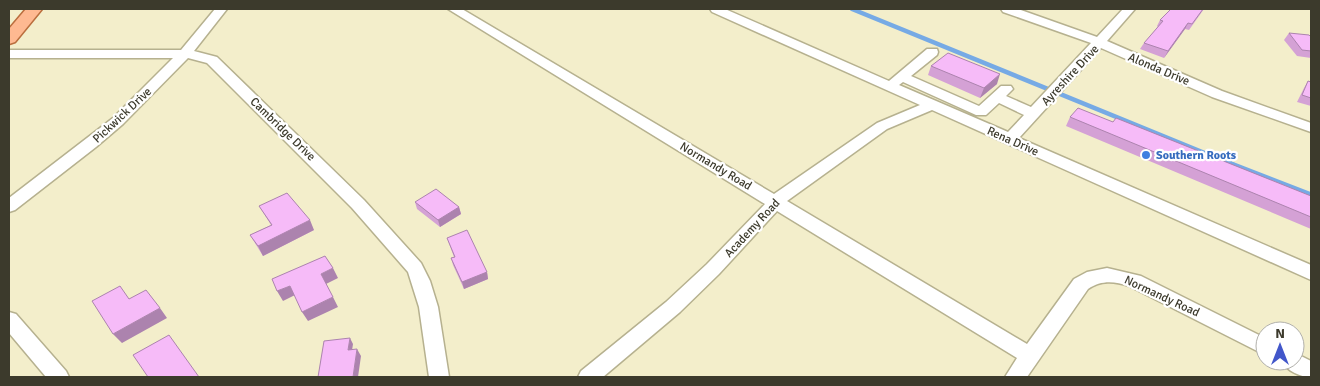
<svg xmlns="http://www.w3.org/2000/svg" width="1320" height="386" font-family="Signika,sans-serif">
<rect width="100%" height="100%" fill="#f3eecb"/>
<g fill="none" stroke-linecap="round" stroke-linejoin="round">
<path stroke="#76aae5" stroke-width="4.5" d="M852,9L1234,165"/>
<path stroke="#76aae5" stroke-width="5.5" d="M1231,164L1311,195"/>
<g stroke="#b6b18f" stroke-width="3">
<path id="minor" d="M215,9H227L194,51L217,57L364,200L421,263L430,281L438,307L449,377H429L419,307L408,272L352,208L207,63L188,58L123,124L96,147L15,210L9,212V198L113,118L173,58H9V50H181Z
M448,9H462L774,194L877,123L920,105L712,12L710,9H725L889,81L927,49H937L938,52L937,55L911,76L979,106L1001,86H1011L1013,89L1006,96L1031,107L1091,43L1003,12L1001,9H1018L1097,37L1123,9H1135L1107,41L1222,91L1311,123V132L1212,97L1101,48L1019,138L1311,265V280L932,110L887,129L787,201L1027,344L1074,279L1087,272L1107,268L1141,276L1265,338V355L1129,286C1114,281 1101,280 1088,289L1027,377H1005L1017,358L777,211L719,274L680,312L603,377H578L581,371L666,302L707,264L765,204ZM903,82L976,115H986L999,103L1024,115L1008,132L899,85Z
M9,312L16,314L66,371L69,377H46L9,333Z
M1295,353L1311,361V377C1300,377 1287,371 1282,361H1295Z"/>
</g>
<g stroke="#ba6e3e" stroke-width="3">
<path id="major" d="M26,9H42L15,42L9,44V29Z"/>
</g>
<use href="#minor" fill="#fff" fill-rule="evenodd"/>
<use href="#major" fill="#feb991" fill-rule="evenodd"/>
</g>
<path fill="#d4a1d5" d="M1171,9H1204L1189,30L1185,29L1164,58L1140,49L1144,43L1158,27L1157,26L1160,20Z
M1289,33L1311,37V58L1297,56L1284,40Z
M931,66L997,84L980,98L928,75Z
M1308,81L1311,82V106L1297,102L1304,88Z
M1070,117L1113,122L1311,196V229L1066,126Z
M415,202L459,207L461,214L440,227L417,209Z
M259,206L314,230L263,256L250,235L271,225Z
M447,238L487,272L488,279L464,289L453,265L451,258L454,257Z"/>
<path fill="#ac83ae" d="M1188,23L1185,29L1164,58L1168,51Z
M1000,74L997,84L980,98L984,88Z
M459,207L461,214L440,227L438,220Z
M310,220L314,230L263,256L258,246Z
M333,268L338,278L326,284L321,274Z
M487,272L488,279L464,289L462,282Z
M290,286L295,295L283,301L277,291Z
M333,297L338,307L308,321L302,312Z
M160,308L167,318L122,343L113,334Z
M350,338L353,344L351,357L348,350Z
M357,349L361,356L358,377H353Z"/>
<path fill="#f6bbf8" stroke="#ac83ae" d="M1171,9H1203L1192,24L1188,23L1168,51L1144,43L1163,21L1160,20Z
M1289,33L1309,35L1311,37V51L1302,50Z
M948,53L1000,74L984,88L931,66Z
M1308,81L1311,82V98L1302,95Z
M1078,108L1113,122L1116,118L1311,196V217L1070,117Z
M436,189L459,207L438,220L415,202Z
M287,193L310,220L258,246L250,235L272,225L259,206Z
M467,230L487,272L462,282L451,258L455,257L447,238Z
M325,256L333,268L321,274L333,297L302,312L290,286L277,291L272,279Z
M120,286L129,299L146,290L160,308L113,334L92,301Z
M169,335L199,377H148L133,355Z
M350,338L348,350L357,349L353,377H318L324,341Z"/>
<circle fill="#3f7fe0" stroke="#fff" stroke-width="2" cx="1146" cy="155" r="5"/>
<g text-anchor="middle" stroke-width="4.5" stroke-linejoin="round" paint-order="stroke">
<g font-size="12" fill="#3c3a2c" stroke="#fff">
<text transform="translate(1159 69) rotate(23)" y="4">Alonda Drive</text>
<text transform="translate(1070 75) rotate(-47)" y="4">Ayreshire Drive</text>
<text transform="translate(122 115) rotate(-43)" y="4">Pickwick Drive</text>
<text transform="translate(283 129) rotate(44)" y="4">Cambridge Drive</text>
<text transform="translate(1013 141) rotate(24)" y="4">Rena Drive</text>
<text transform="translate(716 166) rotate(31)" y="4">Normandy Road</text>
<text transform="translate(752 228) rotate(-47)" y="4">Academy Road</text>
<text transform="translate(1162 296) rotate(25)" y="4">Normandy Road</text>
</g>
<g font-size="12" font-weight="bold" fill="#366cbe" stroke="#fff" text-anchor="start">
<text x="1156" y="159">Southern Roots</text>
</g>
</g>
<rect width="1320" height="386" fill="none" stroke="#3c3a2c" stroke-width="20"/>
<g transform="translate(1280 346)"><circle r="24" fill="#ffffff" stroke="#b1b0ab"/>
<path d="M0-4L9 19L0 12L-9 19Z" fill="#4257ca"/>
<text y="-8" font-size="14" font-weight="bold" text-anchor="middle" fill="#3c3a2c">N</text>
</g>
</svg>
